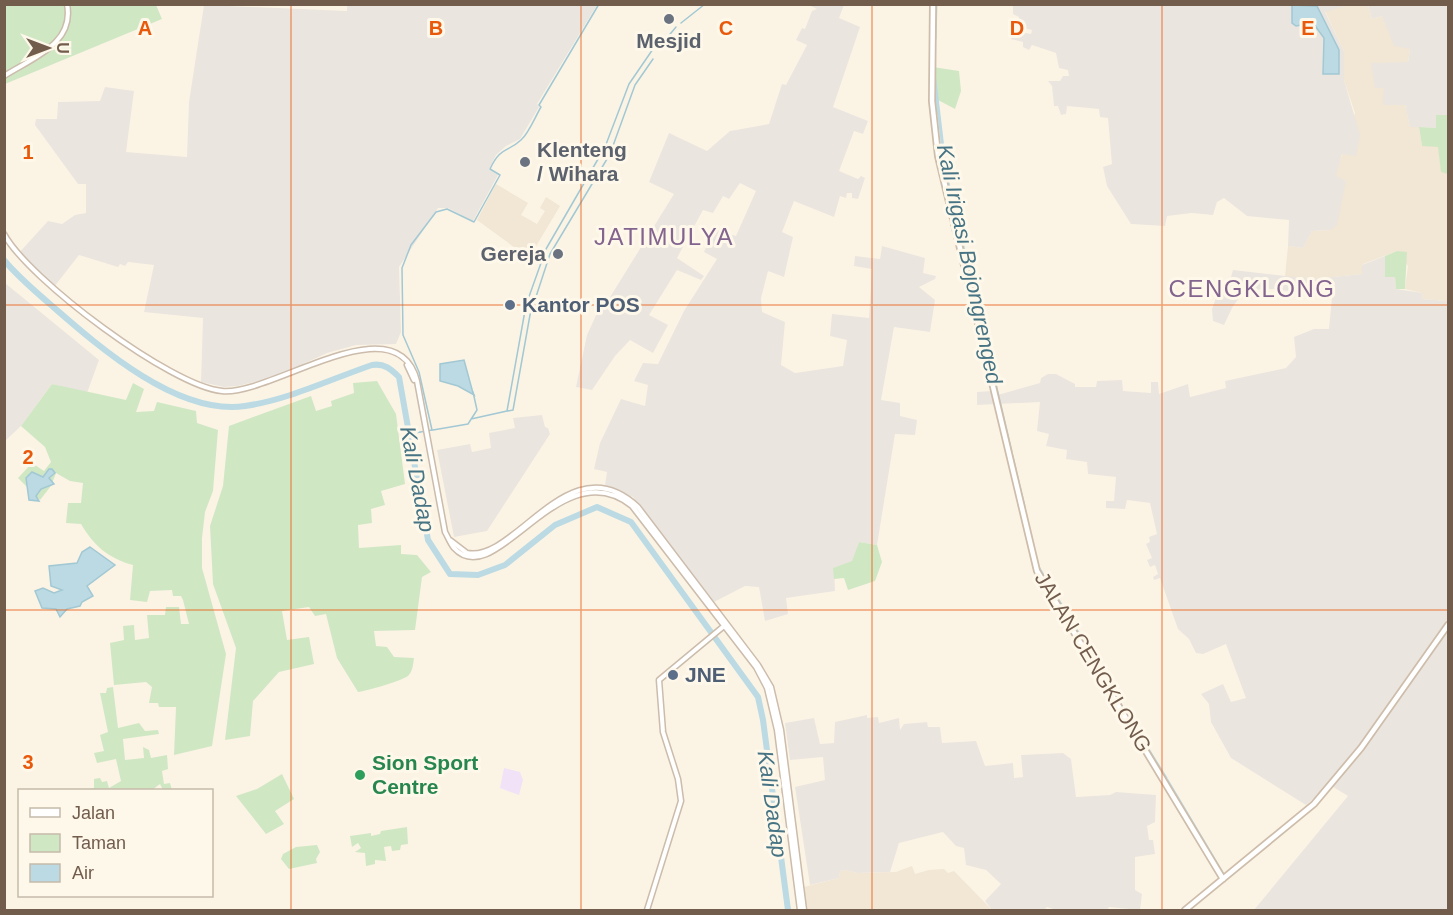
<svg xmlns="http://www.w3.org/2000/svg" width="1453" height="915" font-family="Helvetica,sans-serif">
<rect width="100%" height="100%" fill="#fbf4e5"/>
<path fill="#f2e6d4" d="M1349,5H1368L1372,19L1382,16L1386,23L1410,49L1408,62L1384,87L1385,94L1395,103L1405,105L1410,127H1419L1422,146H1439L1448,174V301L1422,299L1423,293L1405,289L1408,266L1397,251L1363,264L1362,274L1313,279L1285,277L1288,246L1303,248L1312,231L1330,230L1346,181L1335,177L1355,113L1344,80V51L1325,11Z
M496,184L528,203L521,215L537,224L545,211L540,208L546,197L560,206L529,258L477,220Z
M912,866L915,874L929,870L944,869L948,873L954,871L992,910H807L804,887L839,878L840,871L845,870L857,873L896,872Z"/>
<path fill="#ebe5df" d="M347,4L597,5L537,104L539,107L520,139L506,146L496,155L489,169L498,175L473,221L448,208H438L399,267L401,332L396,344L356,345L327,353L277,376L238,386L224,387L201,382L203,318L144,312L154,265L128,262L125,266L120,264L118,267L79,255L54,287L18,254L48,221L62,224L75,215L86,213V184H78L35,125L36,119H57L58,102L100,101L105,87L134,91L126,152L187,157L189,102L204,5L347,11Z
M809,5H844L839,18L860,27L833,107L868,121L863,134L854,131L839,171L858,179L861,176L865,178L858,199L852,198V193H847L846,198L840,196L834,217L794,201L782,232L793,237L784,277L768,271L761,298L762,312L785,322L781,365L795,373L843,366L847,340L830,336L832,314L869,318L872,269L854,266L855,256L880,259L882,246L925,258L923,273L936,276L935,279L919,287L935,300L930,332L894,327L881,400L900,403V416L917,420L915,435L895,434L877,545L859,542L853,561L834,568L835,591L786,598L788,614L765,621L759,587L745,586L712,603L633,497L605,485L607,472L594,469L600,443L621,399L645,406L648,385L634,381L643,363L658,364L684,311L717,259L704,252L706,247L717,230L736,236L756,191L740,183L729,199L723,196L713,213L703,210L677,258L704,276L701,280L677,270L649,315L668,325L653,353L630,340L615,356L592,390L576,387L587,335L603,300L607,302L674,194L649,182L669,133L707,151L730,131L769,124L782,84L786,85L807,45L796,40L802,28L805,29L812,11L817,9Z
M1013,5H1349L1325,12L1344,51V80L1360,135L1356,156L1342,154L1336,176L1346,181L1337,225L1330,230L1312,231L1303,248L1288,246L1289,220L1247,216L1224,198L1217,202L1213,215L1192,213L1167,216L1165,226L1131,224L1107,186L1103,167L1112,164L1108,118L1100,117L1099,109L1067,106L1066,114L1061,115L1058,106H1054L1052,86L1048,81H1060L1063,76H1069L1068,70L1059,68L1056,53L1032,45L1029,50L1023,47V42L1011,39L1015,31L1031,34L1032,30L1018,27L1019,17L1013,14Z
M1368,5H1448V115H1436L1437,128L1410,127L1405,105H1383L1384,88H1375L1371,63L1408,62L1410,49L1394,46L1382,16L1372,19Z
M1385,256V277H1395L1396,289L1423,293L1422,299L1448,301V910H1254L1348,796L1330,785L1306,805L1231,758L1211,722L1209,704L1201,694L1223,684L1231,702L1246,698L1226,644L1203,654L1196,653L1189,639L1178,629L1160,578L1154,580L1153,577L1158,574L1155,565L1150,567L1147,560L1152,558L1146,544L1150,542L1149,537L1157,534L1150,503L1127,500L1125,509L1106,508V501H1114L1116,477L1088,474L1087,462L1066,459L1067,450L1046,446L1049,434L1037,431L1040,402L977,405V392L992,391L994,396L1040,383L1041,378L1048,374H1056L1075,384V387H1096L1097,381L1122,380L1123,391L1151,393V382H1158L1159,394L1188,384L1190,397L1226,388L1225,381L1286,368L1296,357L1294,337L1314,329H1329L1332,297L1274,289L1246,290L1233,306L1224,325L1213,321L1212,309L1220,287L1227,291L1233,270L1313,279L1362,274V265Z
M5,283L99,360L87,393L52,384L21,426L5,441Z
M542,415L545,427L548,428L550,434L487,531L454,537L437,450L470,444L472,452L491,448L489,433L515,428L513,418Z
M867,715V718L878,717L879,723L899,718L900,730L904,724L927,722L928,727H940L942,743L976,741L985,766L1013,763L1014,778L1023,777L1021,755L1063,753L1071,759L1076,797L1110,795L1116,792L1156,795L1155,822L1147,826L1149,840H1153L1155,854L1135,857V890L1142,894L1140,910L1109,907L1107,910H1056L1047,907L1044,910H992L985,901L1001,884L986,870L966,865L964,848L956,846L943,832L899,843L890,872L857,873L845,870L840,871L839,878L810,885L795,787L825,780L823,757L790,760L785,723L814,718L820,744L834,743L835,722Z"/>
<path fill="#f1e2f7" d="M504,768L520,772L523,780L519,795L500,788Z"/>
<path fill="#d0e7c4" d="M5,5H156L162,19L5,84Z
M933,67L959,71L961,91L955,109L938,100L939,115H935Z
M1436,115H1448V174L1441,172L1438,147L1422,146L1419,127L1436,128Z
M1397,251L1407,252L1405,289H1396L1395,277H1385V256Z
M377,381L396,414L405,484L381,491L385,505L371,509L372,523L358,525L359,548L401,545V554L417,555L431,572L422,577L415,630L374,631L376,646L387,647L394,657L414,658C413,664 413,671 408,676C401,681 367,691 358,692L337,658L326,614L315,616L309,607L282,611L287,640L309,637L314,664L279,672L253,701L250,736L225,740L236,648L213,584L210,526L223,486L229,426L311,396L316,411L332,406L331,401L354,393L353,383Z
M133,383L144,389L136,412L154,411L157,402L196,411L197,423L218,430L213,491L205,512L202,538V568L226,654L212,746L174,755L176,707H159L158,703H149L152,687L146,682L114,685L110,643L124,640L123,626L134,625L135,640L149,638L147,615H165L166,607H179L181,624H189L183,600L181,596H173L172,590L150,591L147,602L130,600L133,565C108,558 94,546 81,524L66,523L68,503H81L83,483L70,481L56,473L51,486L40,500L18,478L32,463L44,471L51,462L45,447L21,426L52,384L126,400Z
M859,542L877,545L882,562L875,581L848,590L844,578L834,579L833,568L852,561Z
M113,687L118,728L139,723L145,731L158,730L159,734L123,739L125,760L144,758L143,747L149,750L151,758L167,755L168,769L162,771L164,784L170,783L172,790H163L160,784L152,790H84L94,788V779L100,778L102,782L107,781L109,788L121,781L116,759L97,763L94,753L104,751L100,735L108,732L100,693H106L107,688Z
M282,774L294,799L275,811L284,824L266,834L236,796L257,789Z
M407,827L408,844L401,845L400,850L392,851L391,846L384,847L386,861L375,860V864L366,866L365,853L355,852L361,848L358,843L352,847L350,836L371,833V836L380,834L381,831Z
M317,845L320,852L316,859L317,863L289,869L281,859L283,854L296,847Z"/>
<path fill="#bbdae3" stroke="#a2c8d4" stroke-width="1.5" d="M1292,5L1317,6L1339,50V74H1323L1324,38L1313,23L1296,26L1292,23Z
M464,360L473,393L474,395L458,386L440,381V364Z
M49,469H52L55,473L49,478L54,484L41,489L36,496L39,501L29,500L26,478L32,472L43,477Z
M90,547L115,565L87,586L93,596L82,602L80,606L67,609L60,617L56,609L42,608L35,591L43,588L54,593L62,590L51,586L49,566L77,563L82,552Z"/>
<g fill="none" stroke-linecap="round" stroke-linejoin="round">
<path stroke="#a2c8d4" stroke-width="1.5" d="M604,4H614
M681,23L705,4
M666,39L676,27
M508,411L513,410L530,315L550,254L610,154L635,85L653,59
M471,419L507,411L526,305L546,249L605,147L629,84L653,49
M433,430L468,424L477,410L473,392
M409,434L432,430L419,372L403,335L402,268L411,245L436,212L447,209L474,222L500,175L490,169C501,146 507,153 521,140C529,133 535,117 541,107L539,105L599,4"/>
<path stroke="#bbdae3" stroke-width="3" d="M935,39L936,4
M934,72L946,174L1011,451
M1012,456L1024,506
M1037,565L1085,644
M1086,646L1098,665
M1103,674L1114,691
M1115,694L1124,711
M1126,714L1166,778
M1167,780L1223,874"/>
<path stroke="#bbdae3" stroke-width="6" d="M4,260C18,277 35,291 51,305C98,346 177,416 245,406C288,400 331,379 372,365C384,363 391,369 399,377L428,540L450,574L478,575L505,565L555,525L597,507L631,522L758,697L763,720L788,910"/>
<g stroke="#ccbcac" stroke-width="7">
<path id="tertiary" d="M4,76C32,58 75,44 67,4
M4,234C28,279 172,387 222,391C272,396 396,301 417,381L445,532C448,537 450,543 454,548C496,594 560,448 632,506L756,667L767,688L777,730L800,910
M407,365L414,380
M450,540L467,553C516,563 569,442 638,507L758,665L771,687L781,730L804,910
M647,910L681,801L678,779L663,732L659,680L724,626"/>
</g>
<g stroke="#cebdaa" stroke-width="8">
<path id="secondary" d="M933,4L932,101L938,156L1037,571L1223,879
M1185,910L1314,804L1361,748L1448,625"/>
</g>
<use href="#tertiary" stroke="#fff" stroke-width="4"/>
<use href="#secondary" stroke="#fff" stroke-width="4.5"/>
</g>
<path fill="none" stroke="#e8590c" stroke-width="1.5" stroke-opacity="0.55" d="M291,4V910M581,4V910M872,4V910M1162,4V910M4,305H1448M4,610H1448"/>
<g fill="#6b7280" stroke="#fef8eb" stroke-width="2">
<circle cx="669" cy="19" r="6"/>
<circle cx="525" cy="162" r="6"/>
<circle cx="558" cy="254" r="6"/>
</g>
<g fill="#5c6f8a" stroke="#fef8eb" stroke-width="2">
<circle cx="510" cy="305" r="6"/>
<circle cx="673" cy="675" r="6"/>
</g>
<circle fill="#2e9e5b" stroke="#fef8eb" stroke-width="2" cx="360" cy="775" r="6"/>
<g text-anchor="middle" stroke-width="6" stroke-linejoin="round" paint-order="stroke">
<g font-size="21" font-weight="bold" fill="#5b616d" stroke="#fef8eb">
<text x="669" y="48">Mesjid</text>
<text x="537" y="157" text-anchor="start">Klenteng<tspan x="537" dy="24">/ Wihara</tspan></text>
<text x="546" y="261" text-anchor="end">Gereja</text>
</g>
<g font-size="21" font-weight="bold" fill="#4e5e75" stroke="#fef8eb" text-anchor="start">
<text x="522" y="312">Kantor POS</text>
<text x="685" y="682">JNE</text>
</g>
<g font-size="21" fill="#725c4c" stroke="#fef8eb">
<text transform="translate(1093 662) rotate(59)" y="7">JALAN CENGKLONG</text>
</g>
<g font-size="21" font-weight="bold" fill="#27864d" stroke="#fef8eb" text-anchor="start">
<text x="372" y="770">Sion Sport<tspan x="372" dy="24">Centre</tspan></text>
</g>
<g font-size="22" font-style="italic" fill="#477484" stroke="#fef8eb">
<text transform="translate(970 264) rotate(78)" y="8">Kali Irigasi Bojongrenged</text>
<text transform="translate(418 479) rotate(79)" y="8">Kali Dadap</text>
<text transform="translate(773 804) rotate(82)" y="8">Kali Dadap</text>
</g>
<g font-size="24" letter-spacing="1.5" fill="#83648e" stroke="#fef8eb">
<text x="664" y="245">JATIMULYA</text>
<text x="1252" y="297">CENGKLONG</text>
</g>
</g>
<g font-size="20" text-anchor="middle" font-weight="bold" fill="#e8590c" stroke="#fef8eb" stroke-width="6" stroke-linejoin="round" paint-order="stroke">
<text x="145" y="35">A</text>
<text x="436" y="35">B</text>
<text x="726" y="35">C</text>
<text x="1017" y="35">D</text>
<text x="1308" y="35">E</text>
<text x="28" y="159">1</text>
<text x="28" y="464">2</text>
<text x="28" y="769">3</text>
</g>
<rect width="1453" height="915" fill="none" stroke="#725c4c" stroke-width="12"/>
<rect x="18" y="789" width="195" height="108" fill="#fef8eb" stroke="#c6baab" stroke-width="1.5"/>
<rect x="30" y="808" width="30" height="9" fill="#ffffff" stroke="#c6baab" stroke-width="1.5"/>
<text x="72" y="819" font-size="18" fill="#725c4c">Jalan</text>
<rect x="30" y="834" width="30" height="18" fill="#d0e7c4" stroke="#c6baab" stroke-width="1.5"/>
<text x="72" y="849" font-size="18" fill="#725c4c">Taman</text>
<rect x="30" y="864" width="30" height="18" fill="#bbdae3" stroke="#c6baab" stroke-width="1.5"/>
<text x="72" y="879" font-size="18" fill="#725c4c">Air</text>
<g transform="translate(48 48) rotate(90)" stroke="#fef8eb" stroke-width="4.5" paint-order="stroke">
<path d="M0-4.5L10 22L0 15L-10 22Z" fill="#725c4c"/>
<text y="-9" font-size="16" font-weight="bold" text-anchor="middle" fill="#725c4c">U</text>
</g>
</svg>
